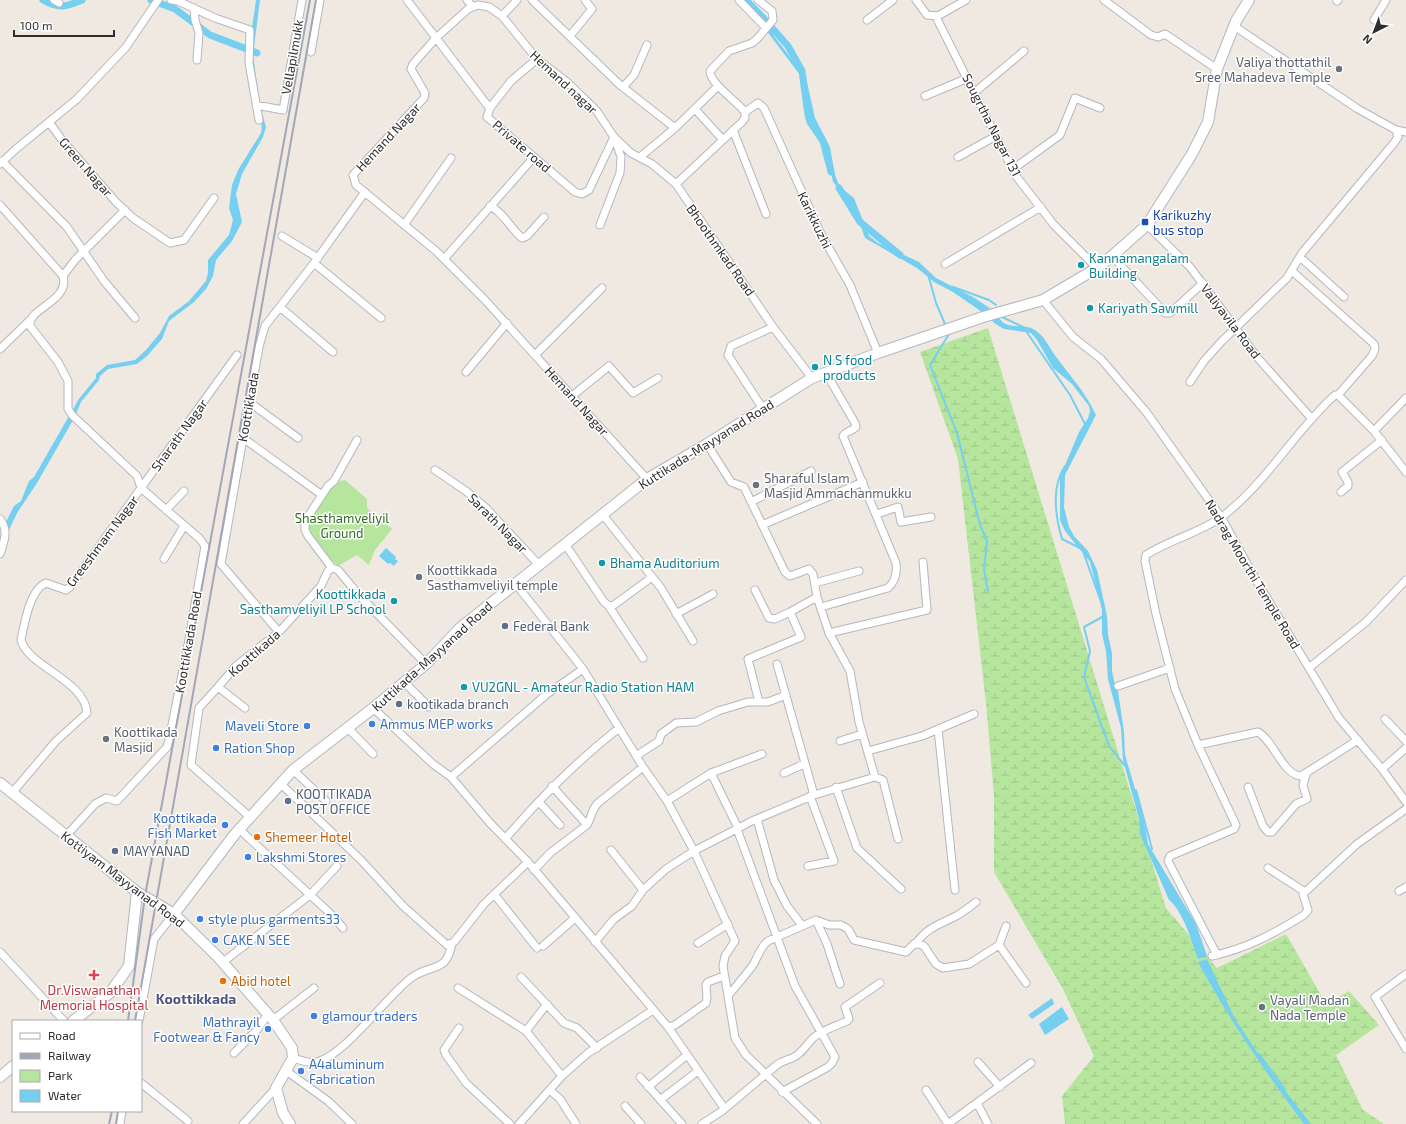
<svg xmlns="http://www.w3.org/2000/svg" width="1406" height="1124" font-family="'Exo 2',sans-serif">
<defs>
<pattern id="wetland-marsh" width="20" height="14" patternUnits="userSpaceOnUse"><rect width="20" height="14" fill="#b6e59e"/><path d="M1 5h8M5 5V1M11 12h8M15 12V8" fill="none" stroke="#9dc588"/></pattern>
</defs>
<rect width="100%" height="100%" fill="#efe9e1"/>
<path fill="#b6e59e" d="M345,480L367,499V508L392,529L375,550L369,565L357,555L338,566C329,557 307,538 308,523C309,514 318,504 324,497C330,488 334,481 345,480Z"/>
<path fill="url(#wetland-marsh)" d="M988,328L1166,908L1217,968L1286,934L1326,1004L1349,991L1379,1025L1336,1055L1363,1110L1384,1124H1065L1062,1096L1094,1056L1063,989L994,872V796L986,703L958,459L920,352Z"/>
<path fill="#75cff0" d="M256,0H260L253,55L260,105L256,104L250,42Z
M739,0H747L758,9L774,36L806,78L815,118L830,147L835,175L840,187L854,198L869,236L878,243L919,262L936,278L973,297L994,311L985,314L953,292L934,282L917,268L865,238L854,206L833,182L826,151L811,121L804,84L800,75L763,26Z
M260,107L266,127L263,137L242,174L236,194L242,222L232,241L216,260L213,276L206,289L194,302L169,321L162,339L147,356L137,364L108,369L100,376L99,380L81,402L75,416L72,412L78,400L96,378V374L107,365L135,360L146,350L160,333L169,316L189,301L206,281L208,273V260L229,235L233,220L229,208L232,185L238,170L261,133C263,125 260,116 260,107Z
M998,316C1006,332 1022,322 1035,330C1044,336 1048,345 1054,354C1070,376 1084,390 1096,415L1065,475L1064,507L1069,527L1074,536L1088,551L1097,570L1107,616L1108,635L1112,653V671L1115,685L1113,686L1118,691L1124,732L1125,755L1143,816L1148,844L1196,924L1207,956L1198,959C1192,942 1183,911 1169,900L1140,834L1139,819L1123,760L1121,728L1108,679L1106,651L1102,634V610L1090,562L1065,531L1060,520V477L1079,432L1088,418L1090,411L1089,406L1072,384L1053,368L1037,340L1031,333L1004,329L994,323L991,319Z
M69,416L73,420L37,483L17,513L0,549L1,532L14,506L21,501L29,481L34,477Z
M386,548L396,557L395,559L398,561L394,566L390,563L388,564L379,556Z
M1207,959L1235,1019L1269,1070L1311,1124H1304C1265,1071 1229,1020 1198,962Z
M1052,998L1054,1004L1032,1019L1028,1015Z
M1062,1007L1069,1019L1045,1035L1039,1024Z"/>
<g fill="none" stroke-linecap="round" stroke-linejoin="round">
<path stroke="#75cff0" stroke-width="2" d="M928,274L936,303L945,324
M953,287L989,300L996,305
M1002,317L1023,327
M1026,331L1070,395L1085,424
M949,334L930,365L957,433L980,525L987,541L984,569L988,592
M1065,466C1051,487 1055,515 1062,539L1080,548
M1084,554L1100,599
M1104,616L1084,627L1090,651L1084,677L1109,746L1125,766
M1136,790L1152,849
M1259,1054L1285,1089"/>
<path stroke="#75cff0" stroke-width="7" d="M43,0C59,9 66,7 82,0
M151,0L175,9L210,35L257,53
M746,0L767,22
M773,29L788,46L802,71L808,115L810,122L823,141L831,172
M839,188L860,222L900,255"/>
<g stroke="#b4b7c1" stroke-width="9">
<path id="street" d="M54,0L59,3
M171,0L178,1L215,18L250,30L249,63L259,120
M407,0L488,106L490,108L487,117L575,192L582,194L589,190L614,137
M467,0L473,7
M532,0L620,85L675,128
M739,0L766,28
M916,0L927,15L938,16L937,17
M966,0L936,17L1016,176L1054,225L1097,268
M1104,0L1151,35L1158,37L1165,34L1217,69
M1337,1L1338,0
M194,8L195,20L199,33L197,60
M502,16L517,0
M867,20L893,0
M1374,20L1386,0
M1234,26L1358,109L1396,130L1406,132
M570,36L592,9L585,0
M311,52L320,0
M623,87L634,75L647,45
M975,92L1024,51
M925,96L968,78
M256,105L283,110L302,0
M490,108L511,81L537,59
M695,109L723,140
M745,112L758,103L764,108L821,234L850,285L878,353
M745,112C737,101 710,84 710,71L729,51L752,43L757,39L773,20L772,11L758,0
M49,122L62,140L116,202L133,218L170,243L184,240L214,198
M733,130L766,214
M640,157L675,128L718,86
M958,157L996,136
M2,161L67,227L104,281L135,318
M0,164L16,149L77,99L126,47L158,0
M1013,169L1060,135L1075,98L1100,108
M676,184L742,122L745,118V112
M0,205L63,276C70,302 27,308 30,326L58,362L68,381V409L72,415L137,476L141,488L70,587L66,590L46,583C30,589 24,625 21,640C28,667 85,680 87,713L56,741L12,793
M490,206C503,212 511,229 522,238L527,236L544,217
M404,225L451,158
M600,225L620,173L621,157L615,139
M1147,225L1190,267L1257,357L1312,419
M282,236L318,258
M1112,256L1165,313H1170L1203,283
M1300,257L1344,297
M444,259L534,157
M314,263L381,318
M945,264L1041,207
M1292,271L1374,344L1375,349L1372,356L1338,395
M63,276L75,260L125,210
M1043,300L1073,337L1101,359L1147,413L1221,517L1256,580L1339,718L1382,769L1406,802
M280,307L333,352
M0,349L30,320
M536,354L602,288
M466,372L507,323
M1190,382L1204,361L1221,342L1287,278L1302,253L1394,143L1398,137L1396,130
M572,396L609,366L633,393L658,378
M249,402L298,438
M763,409L728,355L731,346L773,327
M1374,431L1406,398
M243,438L322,495
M435,470L466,491L486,508L539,565
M647,479L485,300L436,251L356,185L353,175L424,98L425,93L411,69L413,64L436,38L468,9L478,5L489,7L502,16L536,58L567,82L596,110L614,137L631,153L652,164L676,184L773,327L812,378
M1341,492L1348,486V482L1342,472L1382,440
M751,502L811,471
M166,510L184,491
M877,514L898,507L901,522L931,517
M603,515L661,588L693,641
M0,519C9,530 4,542 0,554
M762,525L863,482
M565,544L604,602L609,606L614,605L652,577
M164,559L184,526
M332,568L308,536L305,530V521L328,486L334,481L357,440
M515,583L583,669L643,767L667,801L694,851L735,941L725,956L723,966L735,1038L746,1055L817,1124
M815,583L859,571
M755,590L769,618L775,619L790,612
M608,605L643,658
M821,607L888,588C895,582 897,572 896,563L843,436C846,431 852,431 856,427L855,423L826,373
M676,614L713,594
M279,632L221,564L259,347L265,326L314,263L365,192
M829,633L927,610L923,562
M777,664L814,795
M1310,667L1366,622L1406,580
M404,682L429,707
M1118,686L1170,668
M218,687L199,708L191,765L250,817
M759,702L748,659L801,637L790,612L817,597
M245,708L218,687L236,666L279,632L321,586L328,571L332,568L338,570L358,594L426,664
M373,708L433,764L451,777L490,823L528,862L668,1027L724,1108
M1385,719L1406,741
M348,728L373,754
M938,729L955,890
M840,741L862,734
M1198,745L1258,732C1274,741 1283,775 1301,776L1358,740
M868,751L922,736L974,714
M636,756L659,741L661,734L676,723L696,722L718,711L748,702H768L786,695
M1382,769L1406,748
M293,770L326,801
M711,773L738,828
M784,773L804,764
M451,777L547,694L583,669
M875,777L883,780L898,839
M281,784L361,860L403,906L447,945L454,942L484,904L528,862
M552,786L587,825
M836,787L857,848L901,889
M1248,787L1263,826L1268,832H1272L1296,804L1307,799L1303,785L1306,775
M667,801L711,773L762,754
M539,802L560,825
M757,819L774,880L787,906L801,924
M239,829L333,916L343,928
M737,829L795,986L835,1057L832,1063L828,1067L782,1092
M66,836L95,804L106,798L117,801L167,747L169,740L188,645L205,546L199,538L141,488L237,355
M505,839C540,798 577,761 619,728
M611,850L643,890
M808,866L834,861L810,796
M1268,868L1305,892
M534,870L550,853L587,825C592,817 591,810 598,803L643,767
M1399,891L1406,887
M494,894L537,948
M816,920L827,944L840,984
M595,942L614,919L632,906L643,890L666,869L694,851L752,821L814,795L875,777L859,722L850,671L829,633L817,597L813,574L809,569L790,576L785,572L744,487L731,482L707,444
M698,943L728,924
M916,944C925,928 943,923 958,915C964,911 970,907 976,902
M999,945L1026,983
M543,946L575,918
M0,952L64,1021
M1217,955L1168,861L1170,856L1234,829L1236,825L1198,745L1175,689L1156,614L1145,561L1146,555C1169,540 1202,532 1223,516C1267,482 1294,432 1335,395H1338L1374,431L1406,472
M1212,956C1248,948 1273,934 1304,915L1308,910L1303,894L1357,844L1406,809
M223,962L310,895L337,866
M1406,974L1375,997L1406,1049
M521,977L564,1023L577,1028L597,1048
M458,988L526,1031L562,1076
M728,996C736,986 745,976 753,965C758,957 760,947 768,941L816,920L829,925H841L848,929L854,940L906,952L915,943L924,946L936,964L943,968L969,964L999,945L1006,926
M273,1020L314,988
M139,1021L154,939L174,914
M668,1027L675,1025L706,1003L707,998L706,985L708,982L724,976
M459,1028L444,1050L446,1055L466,1083L510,1124
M526,1031L547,1004
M234,1053L257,1030L268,1014
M293,1058C300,1060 309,1064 317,1062C346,1054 385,998 411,978C431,963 447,974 452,943
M978,1062L1000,1087
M285,1070L328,1101L352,1124
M640,1077L682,1124
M141,1083L188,1121
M648,1087L687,1055
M926,1090L948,1124
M551,1091L560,1099L576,1124
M660,1100L698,1071
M977,1103L988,1124
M625,1106L641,1124
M120,1124L122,1111
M243,1124L276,1088
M519,1124L562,1076L588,1053L653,1010
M702,1124L722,1111L778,1064C783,1061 787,1060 792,1058C801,1055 806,1045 813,1038C822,1030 836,1026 847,1021L849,1019L845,1007L880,983
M948,1124L1031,1063"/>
</g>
<g stroke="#b4b7c1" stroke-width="12">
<path id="secondary" d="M0,783L137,892L174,914L218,957L273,1020L292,1048L293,1058L276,1088L283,1113L290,1124
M174,914L235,834L293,770L372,709L426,664L460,628L647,479L707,444L812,378L878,353L983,317L1043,300L1097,268L1112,256L1147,225L1192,154L1208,122L1217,69L1236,21L1249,0
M73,1021L110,993L129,966L137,892
M0,1077L13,1066"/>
</g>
<use href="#street" stroke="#fff" stroke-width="7"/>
<use href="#secondary" stroke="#fff" stroke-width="10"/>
<path stroke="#a3a6b8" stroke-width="2" d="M128,1021L145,896L310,0
M135,1021L316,0
M109,1124L112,1111
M116,1124L118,1111"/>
</g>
<g fill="#6b7280" stroke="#fff" stroke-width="1.5">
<circle cx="1339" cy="69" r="4"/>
<circle cx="756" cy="485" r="4"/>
<circle cx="419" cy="577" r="4"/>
<circle cx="106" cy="739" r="4"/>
<circle cx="1262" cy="1007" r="4"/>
</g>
<rect fill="#1a4fb4" stroke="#fff" stroke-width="1.5" x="1141" y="218" width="8" height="8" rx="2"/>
<g fill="#0f9aa8" stroke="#fff" stroke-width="1.5">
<circle cx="1081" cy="265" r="4"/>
<circle cx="1090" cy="308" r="4"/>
<circle cx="815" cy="367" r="4"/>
<circle cx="602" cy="563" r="4"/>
<circle cx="394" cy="601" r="4"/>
<circle cx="464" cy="687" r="4"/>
</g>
<g fill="#5c6f8a" stroke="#fff" stroke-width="1.5">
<circle cx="505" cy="626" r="4"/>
<circle cx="399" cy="704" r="4"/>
<circle cx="288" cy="801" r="4"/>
<circle cx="115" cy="851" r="4"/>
</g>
<g fill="#3f7fe0" stroke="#fff" stroke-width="1.5">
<circle cx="372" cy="724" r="4"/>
<circle cx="307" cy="726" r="4"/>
<circle cx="216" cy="748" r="4"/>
<circle cx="225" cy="825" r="4"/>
<circle cx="248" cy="857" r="4"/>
<circle cx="200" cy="919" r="4"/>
<circle cx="215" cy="940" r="4"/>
<circle cx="314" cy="1016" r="4"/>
<circle cx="268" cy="1029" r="4"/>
<circle cx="301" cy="1071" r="4"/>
</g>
<g fill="#e8710a" stroke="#fff" stroke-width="1.5">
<circle cx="257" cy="837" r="4"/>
<circle cx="223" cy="981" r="4"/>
</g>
<path fill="#e0444e" stroke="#fff" stroke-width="1.5" d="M92 969h4v4h4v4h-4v4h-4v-4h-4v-4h4z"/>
<g text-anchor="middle" stroke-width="3" stroke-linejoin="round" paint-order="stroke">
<g font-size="13" fill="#2e2e2e" stroke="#fff">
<text transform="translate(292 57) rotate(-80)" y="5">Vellapilmukk</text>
<text transform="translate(564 82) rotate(43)" y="5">Hemand nagar</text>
<text transform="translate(992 125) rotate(63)" y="5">Sougrtha Nagar 131</text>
<text transform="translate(388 137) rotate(-47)" y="5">Hemand Nagar</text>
<text transform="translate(522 146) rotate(41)" y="5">Private road</text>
<text transform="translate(86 167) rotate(49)" y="5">Green Nagar</text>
<text transform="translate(815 220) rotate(64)" y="5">Karikkuzhi</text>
<text transform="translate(721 250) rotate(55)" y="5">Bhoothmkad Road</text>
<text transform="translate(1231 321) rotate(53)" y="5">Valiyavila Road</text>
<text transform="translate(577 401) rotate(48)" y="5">Hemand Nagar</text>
<text transform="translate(248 407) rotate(-80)" y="5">Koottikkada</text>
<text transform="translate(179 435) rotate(-54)" y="5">Sharath Nagar</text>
<text transform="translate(706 444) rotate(-32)" y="5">Kuttikada-Mayyanad Road</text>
<text transform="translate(498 523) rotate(45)" y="5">Sarath Nagar</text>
<text transform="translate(102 541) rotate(-53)" y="5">Greeshmam Nagar</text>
<text transform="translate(1253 574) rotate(59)" y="5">Nadrag Moorthi Temple Road</text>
<text transform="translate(188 642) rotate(-80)" y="5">Koottikkada Road</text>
<text transform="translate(254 653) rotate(-41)" y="5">Koottikada</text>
<text transform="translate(432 656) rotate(-42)" y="5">Kuttikada-Mayyanad Road</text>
<text transform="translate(123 879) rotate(37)" y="5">Kottiyam Mayyanad Road</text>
</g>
<g font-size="13" fill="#5b616d" stroke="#fff" text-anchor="start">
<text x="1331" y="67" text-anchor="end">Valiya thottathil<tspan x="1331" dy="15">Sree Mahadeva Temple</tspan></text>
<text x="764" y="483">Sharaful Islam<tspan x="764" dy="15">Masjid Ammachanmukku</tspan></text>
<text x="427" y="575">Koottikkada<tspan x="427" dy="15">Sasthamveliyil temple</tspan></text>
<text x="114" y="737">Koottikada<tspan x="114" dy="15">Masjid</tspan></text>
<text x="1270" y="1005">Vayali Madan<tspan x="1270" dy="15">Nada Temple</tspan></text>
</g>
<g font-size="13" fill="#164399" stroke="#fff" text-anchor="start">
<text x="1153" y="220">Karikuzhy<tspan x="1153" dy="15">bus stop</tspan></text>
</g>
<g font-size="13" fill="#0d838f" stroke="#fff" text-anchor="start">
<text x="1089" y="263">Kannamangalam<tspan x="1089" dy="15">Building</tspan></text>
<text x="1098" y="313">Kariyath Sawmill</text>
<text x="823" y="365">N S food<tspan x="823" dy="15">products</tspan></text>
<text x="610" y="568">Bhama Auditorium</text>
<text x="386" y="599" text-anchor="end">Koottikkada<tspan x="386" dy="15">Sasthamveliyil LP School</tspan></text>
<text x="472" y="692">VU2GNL - Amateur Radio Station HAM</text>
</g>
<g font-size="13" fill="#2c6e1b" stroke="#fff">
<text x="342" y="523">Shasthamveliyil<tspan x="342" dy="15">Ground</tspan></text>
</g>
<g font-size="13" fill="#4e5e75" stroke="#fff" text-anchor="start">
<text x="513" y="631">Federal Bank</text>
<text x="407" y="709">kootikada branch</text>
<text x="296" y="799">KOOTTIKADA<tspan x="296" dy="15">POST OFFICE</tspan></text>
<text x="123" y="856">MAYYANAD</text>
</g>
<g font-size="13" fill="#366cbe" stroke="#fff" text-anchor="start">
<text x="380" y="729">Ammus MEP works</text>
<text x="299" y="731" text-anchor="end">Maveli Store</text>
<text x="224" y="753">Ration Shop</text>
<text x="217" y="823" text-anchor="end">Koottikada<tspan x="217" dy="15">Fish Market</tspan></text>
<text x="256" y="862">Lakshmi Stores</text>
<text x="208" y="924">style plus garments33</text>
<text x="223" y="945">CAKE N SEE</text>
<text x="322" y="1021">glamour traders</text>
<text x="260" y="1027" text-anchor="end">Mathrayil<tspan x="260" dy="15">Footwear &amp; Fancy</tspan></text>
<text x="309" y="1069">A4aluminum<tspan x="309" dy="15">Fabrication</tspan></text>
</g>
<g font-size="13" fill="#c56008" stroke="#fff" text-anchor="start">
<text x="265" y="842">Shemeer Hotel</text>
<text x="231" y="986">Abid hotel</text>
</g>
<g font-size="13" fill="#be3a42" stroke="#fff">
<text x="94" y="995">Dr.Viswanathan<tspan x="94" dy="15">Memorial Hospital</tspan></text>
</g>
<g font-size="14" font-weight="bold" fill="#4d5680" stroke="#fff">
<text x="196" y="1004">Koottikkada</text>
</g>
</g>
<rect x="12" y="1020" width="130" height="92" fill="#ffffff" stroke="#ababab"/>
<rect x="20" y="1033" width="20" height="6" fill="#ffffff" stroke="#ababab"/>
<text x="48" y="1040" font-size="12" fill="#2e2e2e">Road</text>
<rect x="20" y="1053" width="20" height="6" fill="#a3a6b8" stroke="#ababab"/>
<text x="48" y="1060" font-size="12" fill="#2e2e2e">Railway</text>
<rect x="20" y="1070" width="20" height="12" fill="#b6e59e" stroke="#ababab"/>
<text x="48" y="1080" font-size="12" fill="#2e2e2e">Park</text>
<rect x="20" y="1090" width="20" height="12" fill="#75cff0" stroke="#ababab"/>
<text x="48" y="1100" font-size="12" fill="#2e2e2e">Water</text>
<g transform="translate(1374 32) rotate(222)" stroke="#ffffff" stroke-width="3" paint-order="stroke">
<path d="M0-3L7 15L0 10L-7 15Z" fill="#2e2e2e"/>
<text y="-6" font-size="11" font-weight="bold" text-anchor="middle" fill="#2e2e2e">N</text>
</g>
<path d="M14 30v6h100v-6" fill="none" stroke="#2e2e2e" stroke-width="2"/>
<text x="20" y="30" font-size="12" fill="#2e2e2e" stroke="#ffffff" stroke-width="3" paint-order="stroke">100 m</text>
</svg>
